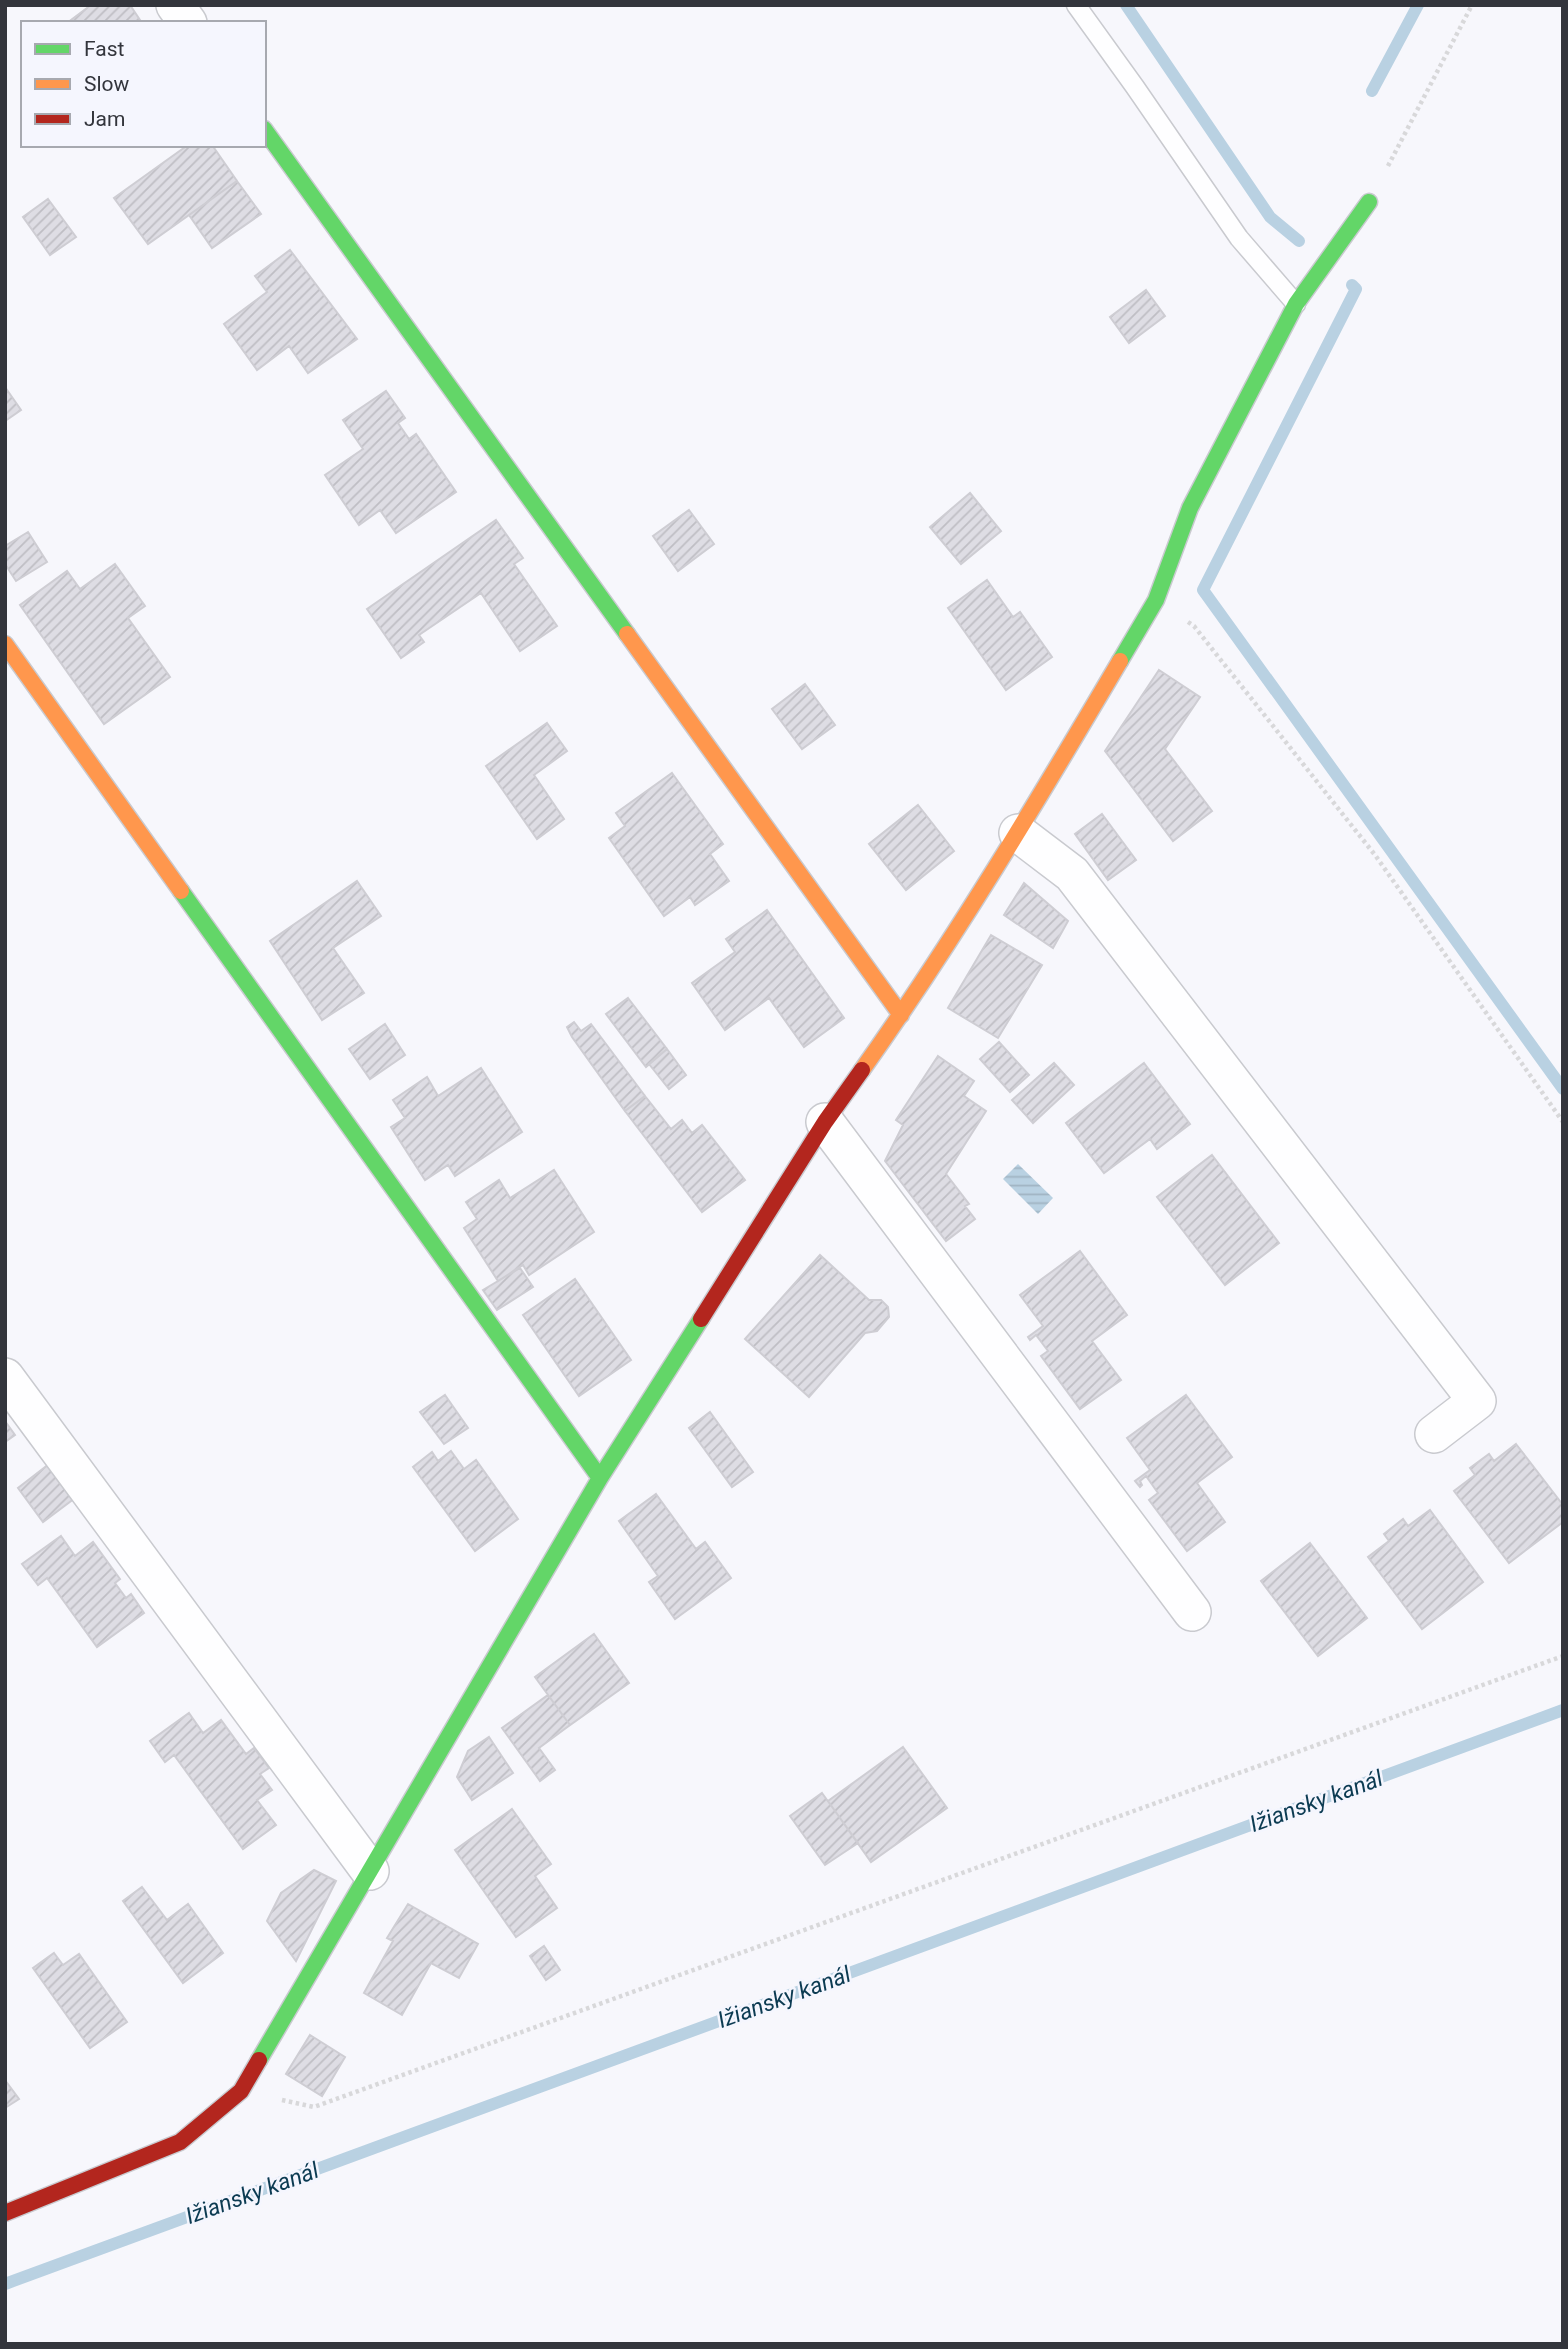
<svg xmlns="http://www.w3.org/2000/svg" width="1568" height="2349" font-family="Roboto,sans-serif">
<defs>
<pattern id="water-rules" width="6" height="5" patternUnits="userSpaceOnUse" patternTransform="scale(1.75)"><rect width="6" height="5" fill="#b9d1e2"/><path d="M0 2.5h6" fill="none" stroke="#a0b4c3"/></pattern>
<pattern id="building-hatch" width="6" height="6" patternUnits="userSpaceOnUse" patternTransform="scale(1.75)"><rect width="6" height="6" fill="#dedde4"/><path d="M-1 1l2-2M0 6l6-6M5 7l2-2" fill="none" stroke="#bfbec4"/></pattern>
</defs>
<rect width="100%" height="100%" fill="#f7f7fc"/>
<path fill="url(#water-rules)" d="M1018,1164L1053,1198L1038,1214L1003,1179Z"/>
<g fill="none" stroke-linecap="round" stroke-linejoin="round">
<path stroke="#b9d1e2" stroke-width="12" d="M1126,5L1270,217L1299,241
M1372,91L1418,5
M1352,285L1356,289L1203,590L1563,1089
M5,2284L1563,1710"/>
</g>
<path fill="url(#building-hatch)" stroke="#cecdd3" stroke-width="2" d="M91,5H130L142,23H67Z
M188,145H212L237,181L148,244L114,198Z
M237,181L261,214L212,248L189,215Z
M48,199L76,237L50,255L23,217Z
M290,250L357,339L308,373L289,346L257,370L224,324L267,292L255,276Z
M1146,290L1165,316L1129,343L1110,317Z
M5,387L21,410L5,421Z
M386,391L405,418L398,423L409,439L416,434L456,492L396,533L380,510L359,525L325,475L363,449L343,420Z
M970,493L1001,531L961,564L930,527Z
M689,510L714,544L678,571L653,536Z
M496,520L523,558L514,564L557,626L520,651L481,593L419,635L424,642L401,658L367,609Z
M28,532L47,562L16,581L5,564V546Z
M115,564L145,606L128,618L170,677L104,724L20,605L67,571L80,589Z
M987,580L1013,617L1020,612L1052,657L1006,690L948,608Z
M1159,670L1200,697L1165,749L1212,811L1173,841L1105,751Z
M805,684L835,725L802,749L772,709Z
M547,723L567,751L534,775L564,819L537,839L486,766Z
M672,773L723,844L710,854L729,881L695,905L690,897L664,916L609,838L625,826L616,813Z
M918,805L954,851L906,890L869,844Z
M1102,814L1136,860L1108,880L1075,834Z
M357,881L381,916L333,948L364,993L322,1020L270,941Z
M1024,883L1068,921L1053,948L1004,915Z
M767,910L844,1018L804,1047L769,998L725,1030L692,983L735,952L726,939Z
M991,935L1042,965L998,1038L948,1008Z
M628,998L667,1049L646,1067L606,1014Z
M574,1022L581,1031L591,1024L645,1096L625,1111L572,1037L567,1027Z
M385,1024L405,1055L370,1079L349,1049Z
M999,1042L1029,1075L1010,1092L980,1059Z
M667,1049L686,1075L669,1089L649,1064Z
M938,1056L974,1081L964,1096L986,1111L946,1174L969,1204L965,1206L975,1219L946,1241L885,1161L903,1125L896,1120Z
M1054,1063L1074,1085L1033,1123L1012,1100Z
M1144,1063L1190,1124L1157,1149L1150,1139L1104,1173L1066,1123Z
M481,1068L522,1132L455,1176L448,1165L425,1180L391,1127L405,1118L393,1100L427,1077L438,1096Z
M645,1096L671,1129L682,1120L692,1133L702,1125L745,1180L702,1212L625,1111Z
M1212,1155L1279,1243L1225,1285L1157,1197Z
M554,1170L594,1232L529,1275L523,1265L498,1281L464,1228L477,1219L466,1202L499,1180L510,1198Z
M1080,1251L1127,1315L1092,1341L1121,1380L1080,1409L1041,1356L1048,1351L1036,1335L1030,1340L1028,1337L1043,1326L1020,1295Z
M820,1255L869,1300H881L888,1307L889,1317L877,1331L865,1333L809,1397L745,1339Z
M520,1268L533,1287L497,1310L483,1290Z
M575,1279L631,1360L579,1396L523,1315Z
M445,1395L468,1428L444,1444L420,1412Z
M1186,1395L1232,1457L1197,1483L1225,1522L1187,1551L1149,1500L1158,1493L1146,1476L1140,1481L1142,1485L1140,1487L1135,1481L1150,1470L1127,1438Z
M710,1412L753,1472L732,1487L689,1428Z
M5,1421L15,1435L5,1442Z
M1516,1444L1563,1505V1522L1509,1563L1454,1491L1475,1475L1470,1468L1489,1454L1494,1461Z
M451,1451L464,1469L476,1460L518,1519L475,1551L413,1467L432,1452L438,1461Z
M53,1461L79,1495L43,1522L18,1488Z
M656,1494L696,1549L705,1542L731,1578L675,1619L649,1582L658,1576L619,1521Z
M1430,1510L1483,1582L1422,1629L1368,1557L1389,1541L1384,1534L1403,1519L1408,1526Z
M61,1536L75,1556L93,1542L120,1579L115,1583L126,1598L131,1594L144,1613L97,1647L47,1578L38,1585L22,1564Z
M1310,1543L1367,1618L1318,1656L1261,1581Z
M594,1634L629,1683L570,1725L535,1677Z
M548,1695L570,1725L539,1748L555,1770L540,1781L502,1728Z
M189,1713L203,1733L221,1720L246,1754L254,1748L269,1768L260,1774L272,1790L257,1800L276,1825L243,1849L174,1755L165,1762L150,1741Z
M489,1737L513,1773L472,1800L457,1777L468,1751Z
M903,1747L947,1808L871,1862L828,1801Z
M822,1793L858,1843L825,1865L790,1816Z
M512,1809L551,1864L535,1876L557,1908L516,1937L455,1850Z
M314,1870L336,1881L296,1961L267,1921L281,1893Z
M142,1887L167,1920L188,1904L223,1953L183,1983L123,1901Z
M408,1904L478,1944L459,1978L431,1963L402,2015L364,1993L393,1941L387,1938Z
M544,1946L560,1970L546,1980L530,1956Z
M54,1953L63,1965L79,1954L127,2022L90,2048L33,1968Z
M310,2035L345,2057L322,2096L286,2074Z
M5,2080L19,2099L5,2108Z"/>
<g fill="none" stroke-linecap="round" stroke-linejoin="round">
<g stroke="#c9cacf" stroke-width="21">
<path id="lane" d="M1076,5L1135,87L1239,238L1296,304"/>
</g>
<g stroke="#c9cacf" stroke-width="40">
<path id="street" d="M175,5L188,23
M1018,833L1072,874L1477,1401L1434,1434
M825,1122L1192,1612
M5,1377L370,1871"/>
</g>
<g stroke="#c9cacf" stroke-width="19">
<path id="fast" d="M264,129L627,634
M1120,661L1156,600L1190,508L1296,304L1369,202
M181,891L600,1478
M259,2060L600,1478L701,1319"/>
</g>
<g stroke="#c9cacf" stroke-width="19">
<path id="slow" d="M627,634L901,1015
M5,644L181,891
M862,1070C955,939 1038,800 1120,661"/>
</g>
<g stroke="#c9cacf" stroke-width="19">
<path id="jam" d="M701,1319L825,1122L862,1070
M5,2213L180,2142L241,2091L259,2060"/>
</g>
<path stroke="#d8d8da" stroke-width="4.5" stroke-dasharray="3.5 3.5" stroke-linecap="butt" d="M1388,166L1472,5
M1188,622L1194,626L1375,855L1563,1122
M282,2100L314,2107L1563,1656"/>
<use href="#lane" stroke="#fefeff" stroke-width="18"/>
<use href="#street" stroke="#fefeff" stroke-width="37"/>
<use href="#fast" stroke="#63d668" stroke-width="16"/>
<use href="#slow" stroke="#ff974d" stroke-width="16"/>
<use href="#jam" stroke="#b3261e" stroke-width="16"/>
</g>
<g text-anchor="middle" stroke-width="5" stroke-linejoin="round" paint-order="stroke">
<g font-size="23" font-style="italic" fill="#0c3b52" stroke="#f5f6fe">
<text transform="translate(1316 1801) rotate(-20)" y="8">Ižiansky kanál</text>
<text transform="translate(784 1997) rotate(-20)" y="8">Ižiansky kanál</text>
<text transform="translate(252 2193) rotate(-20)" y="8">Ižiansky kanál</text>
</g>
</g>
<rect width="1568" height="2349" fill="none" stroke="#33353c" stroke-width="14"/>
<rect x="21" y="21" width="245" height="126" fill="#f5f6fe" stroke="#a7a9b0" stroke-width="2"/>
<rect x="35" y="44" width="35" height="10" fill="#63d668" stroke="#a7a9b0" stroke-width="2"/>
<text x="84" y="56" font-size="21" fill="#33353c">Fast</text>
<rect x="35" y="79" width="35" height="10" fill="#ff974d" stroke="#a7a9b0" stroke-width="2"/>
<text x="84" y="91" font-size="21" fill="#33353c">Slow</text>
<rect x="35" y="114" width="35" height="10" fill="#b3261e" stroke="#a7a9b0" stroke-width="2"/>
<text x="84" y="126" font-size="21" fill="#33353c">Jam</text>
</svg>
